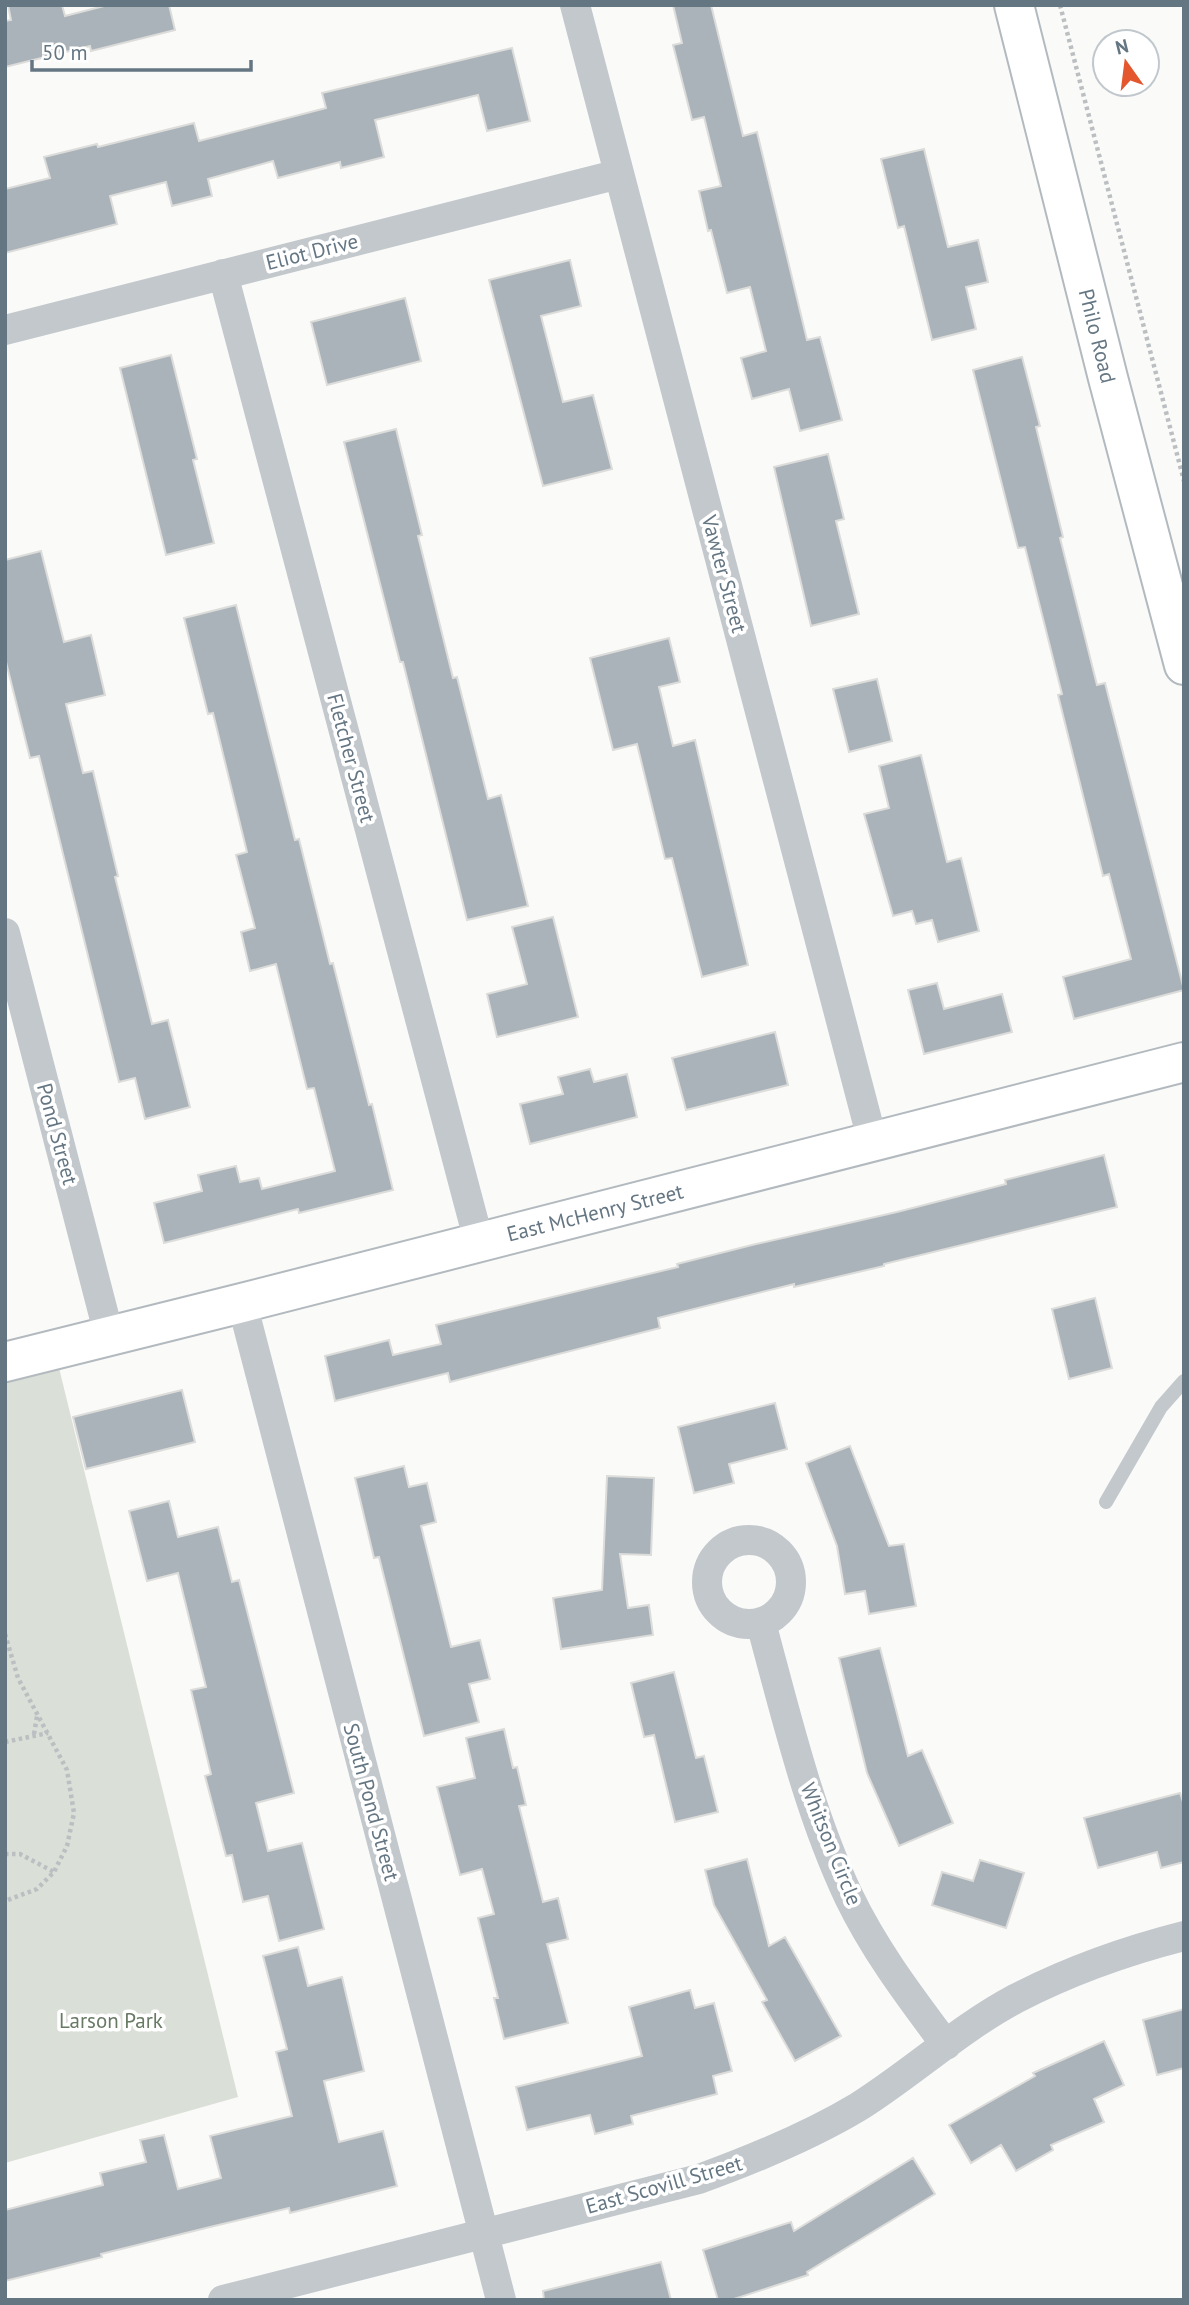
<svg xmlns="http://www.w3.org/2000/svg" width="1189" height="2305" font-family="'PT Sans',sans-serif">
<rect width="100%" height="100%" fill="#fafaf8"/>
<path fill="#dadfd7" d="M59,1368L238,2097L5,2163V1382Z"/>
<path fill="#aab3b9" stroke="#dcdcda" stroke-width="2" d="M8,5H62L65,16L108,5H169L175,30L91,51L90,46L5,67V21L11,20Z
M673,5H711L743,136L757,132L807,340L820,337L842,420L800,431L789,389L752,399L741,358L766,351L750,287L727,293L711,230L708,231L699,191L721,186L704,117L692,120L673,45L682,43Z
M512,48L530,121L487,131L478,95L375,120L384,157L341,168L340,162L278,178L273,161L208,179L212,196L172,206L166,182L110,196L117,224L5,253V189L50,178L44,157L97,144L98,147L194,123L199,141L326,108L322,93Z
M924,149L948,247L978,240L988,282L966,287L976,329L932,340L904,226L898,228L881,159Z
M570,260L581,306L541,316L563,402L593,395L612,469L543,486L489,280Z
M405,298L421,361L327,385L311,322Z
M171,355L197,459L193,460L214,543L166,555L120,368Z
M1022,357L1040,426L1036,427L1063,537L1060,538L1097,685L1105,683L1184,990L1074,1019L1063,977L1131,959L1109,874L1103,876L1058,695L1062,694L1025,547L1018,548L973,370Z
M396,429L422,535L418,536L453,678L457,677L488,799L501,795L528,906L467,920L403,662H400L344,442Z
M828,454L844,519L836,521L859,614L811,626L774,467Z
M41,551L64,642L91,635L105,695L66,704L83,773L93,771L118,876L115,877L152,1024L168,1020L190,1107L145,1119L135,1078L119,1082L39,756L30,758L5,658V560Z
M236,605L295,840L299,839L330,964L333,963L369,1105L372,1104L393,1190L299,1213L298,1209L164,1243L154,1203L202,1191L198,1175L236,1166L240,1182L259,1178L262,1189L335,1171L314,1088L307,1089L276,964L250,971L241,932L255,928L236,855L247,852L213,713L208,714L184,618Z
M669,638L680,682L659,687L673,746L695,740L748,965L702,977L672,858L665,859L637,744L613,750L590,658Z
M877,679L892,741L849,752L833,689Z
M921,755L947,862L961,858L979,931L938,942L932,920L916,924L912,911L893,916L864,814L889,808L879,766Z
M553,917L578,1017L497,1037L487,994L527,984L512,927Z
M937,983L944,1009L1002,994L1012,1032L924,1054L908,990Z
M775,1032L788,1085L686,1110L672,1058Z
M590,1069L594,1082L627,1074L637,1117L530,1144L520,1104L563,1094L558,1077Z
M1104,1155L1117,1207L884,1264V1266L794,1287V1284L658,1318L660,1328L450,1382L448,1373L335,1401L325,1356L389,1340L393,1355L441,1344L436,1325L678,1267L677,1264L752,1245L897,1212L1006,1184L1005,1180Z
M1095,1298L1112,1368L1069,1379L1052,1309Z
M182,1390L195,1442L86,1469L73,1417Z
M775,1403L787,1449L729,1464L734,1483L694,1493L678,1427Z
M850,1446L889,1546L904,1544L916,1606L869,1614L865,1591L845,1594L837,1546L806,1463Z
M404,1466L409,1487L427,1483L436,1522L421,1526L451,1647L480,1640L490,1679L469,1684L479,1722L424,1736L379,1557L374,1558L355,1478Z
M607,1476L654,1478L651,1555L620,1554L628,1608L649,1605L653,1635L561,1649L553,1598L602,1590Z
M169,1501L178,1537L218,1527L232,1582L239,1580L294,1793L256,1803L268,1851L302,1843L324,1929L279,1941L268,1896L243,1902L232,1855L226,1856L205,1776L211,1774L191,1690L206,1687L178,1573L147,1581L129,1511Z
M880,1648L908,1756L922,1750L953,1823L899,1846L867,1773L839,1658Z
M674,1672L696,1758L704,1756L718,1812L675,1822L654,1735L644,1737L631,1683Z
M504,1729L513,1768L517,1767L526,1805L519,1806L543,1902L558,1898L568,1939L547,1944L568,2023L504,2039L494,1998H498L478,1918L494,1914L482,1869L460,1875L437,1787L475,1778L466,1738Z
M1180,1793L1184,1805V1862L1161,1868L1157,1852L1098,1868L1084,1818Z
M747,1859L769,1946L785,1937L841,2036L795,2061L762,2002L767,2000L714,1905L705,1870Z
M980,1860L1024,1873L1006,1928L932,1905L942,1872L973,1881Z
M298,1947L308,1986L342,1977L364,2071L324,2081L339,2142L383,2131L397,2186L290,2213L289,2208L210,2227L101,2254L102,2257L5,2281V2210L103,2185L100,2173L146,2162L140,2140L164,2135L178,2189L221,2178L210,2136L292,2116L276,2052L287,2049L263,1956Z
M690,1990L695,2008L714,2003L732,2071L713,2076L717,2094L631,2116L633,2124L595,2134L590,2115L527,2130L516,2087L642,2056L629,2007Z
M1184,2009V2068L1157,2075L1143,2020Z
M1104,2041L1124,2085L1094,2099L1104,2122L1051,2145L1053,2150L1016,2171L1001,2145L971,2163L949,2125L1035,2076L1033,2073Z
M913,2158L935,2194L807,2272L808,2275L731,2300H718L703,2250L791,2222L794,2231Z
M661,2262L671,2300H544L543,2291Z"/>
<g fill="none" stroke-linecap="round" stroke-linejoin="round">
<g stroke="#b3babf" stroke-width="42">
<path id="secondary" d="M1014,5L1108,378L1184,665
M5,1362L242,1303L1184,1062"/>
</g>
<path stroke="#bbbfc2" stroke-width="4.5" stroke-dasharray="3.5 3.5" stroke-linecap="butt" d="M1060,5L1184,481
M5,1634L18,1678L67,1770L74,1813L67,1846L54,1872L37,1889L5,1901
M34,1734L37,1716
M5,1742L48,1733
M5,1854H20L54,1872"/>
<path stroke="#c3c8cc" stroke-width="14" d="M1106,1502L1161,1407L1184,1381"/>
<path stroke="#c3c8cc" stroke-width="30" d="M575,5L873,1143
M223,274L479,1242
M5,330L619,174
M5,933L109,1335
M242,1303L501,2300
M707 1582a42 42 0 1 1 84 0a42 42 0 1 1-84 0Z
M761,1623C786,1715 808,1810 849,1897C875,1951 911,1998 946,2045
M223,2300L699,2179C754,2159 808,2137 858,2107C912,2073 959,2029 1015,1999C1069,1971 1125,1951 1184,1936"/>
<use href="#secondary" stroke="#fff" stroke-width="38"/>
</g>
<g text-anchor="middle" stroke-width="7" stroke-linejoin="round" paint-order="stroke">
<g font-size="21" fill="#657683" stroke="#fff">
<text transform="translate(312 252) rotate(-14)" y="7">Eliot Drive</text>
<text transform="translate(1097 336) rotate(76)" y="7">Philo Road</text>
<text transform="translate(724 574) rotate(75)" y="7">Vawter Street</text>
<text transform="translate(351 758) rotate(75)" y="7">Fletcher Street</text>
<text transform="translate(57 1134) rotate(75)" y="7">Pond Street</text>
<text transform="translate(595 1213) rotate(-14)" y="7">East McHenry Street</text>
<text transform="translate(371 1802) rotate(75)" y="7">South Pond Street</text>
<text transform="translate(831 1844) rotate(68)" y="7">Whitson Circle</text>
<text transform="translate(664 2185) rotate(-16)" y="7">East Scovill Street</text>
</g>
<g font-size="21" fill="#687a64" stroke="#fff">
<text x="111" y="2028">Larson Park</text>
</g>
</g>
<rect width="1189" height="2305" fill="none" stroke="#657683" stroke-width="14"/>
<g transform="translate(1126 63) rotate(346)"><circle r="33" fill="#ffffff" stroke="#c1c8cd" stroke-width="2"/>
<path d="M0-5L12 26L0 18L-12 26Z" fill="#e4572e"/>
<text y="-10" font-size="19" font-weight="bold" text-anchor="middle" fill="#657683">N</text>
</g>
<path d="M32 60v10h219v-10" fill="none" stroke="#657683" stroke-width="3.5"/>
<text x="42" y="60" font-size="21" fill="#657683" stroke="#ffffff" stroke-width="5" paint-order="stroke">50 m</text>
</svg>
